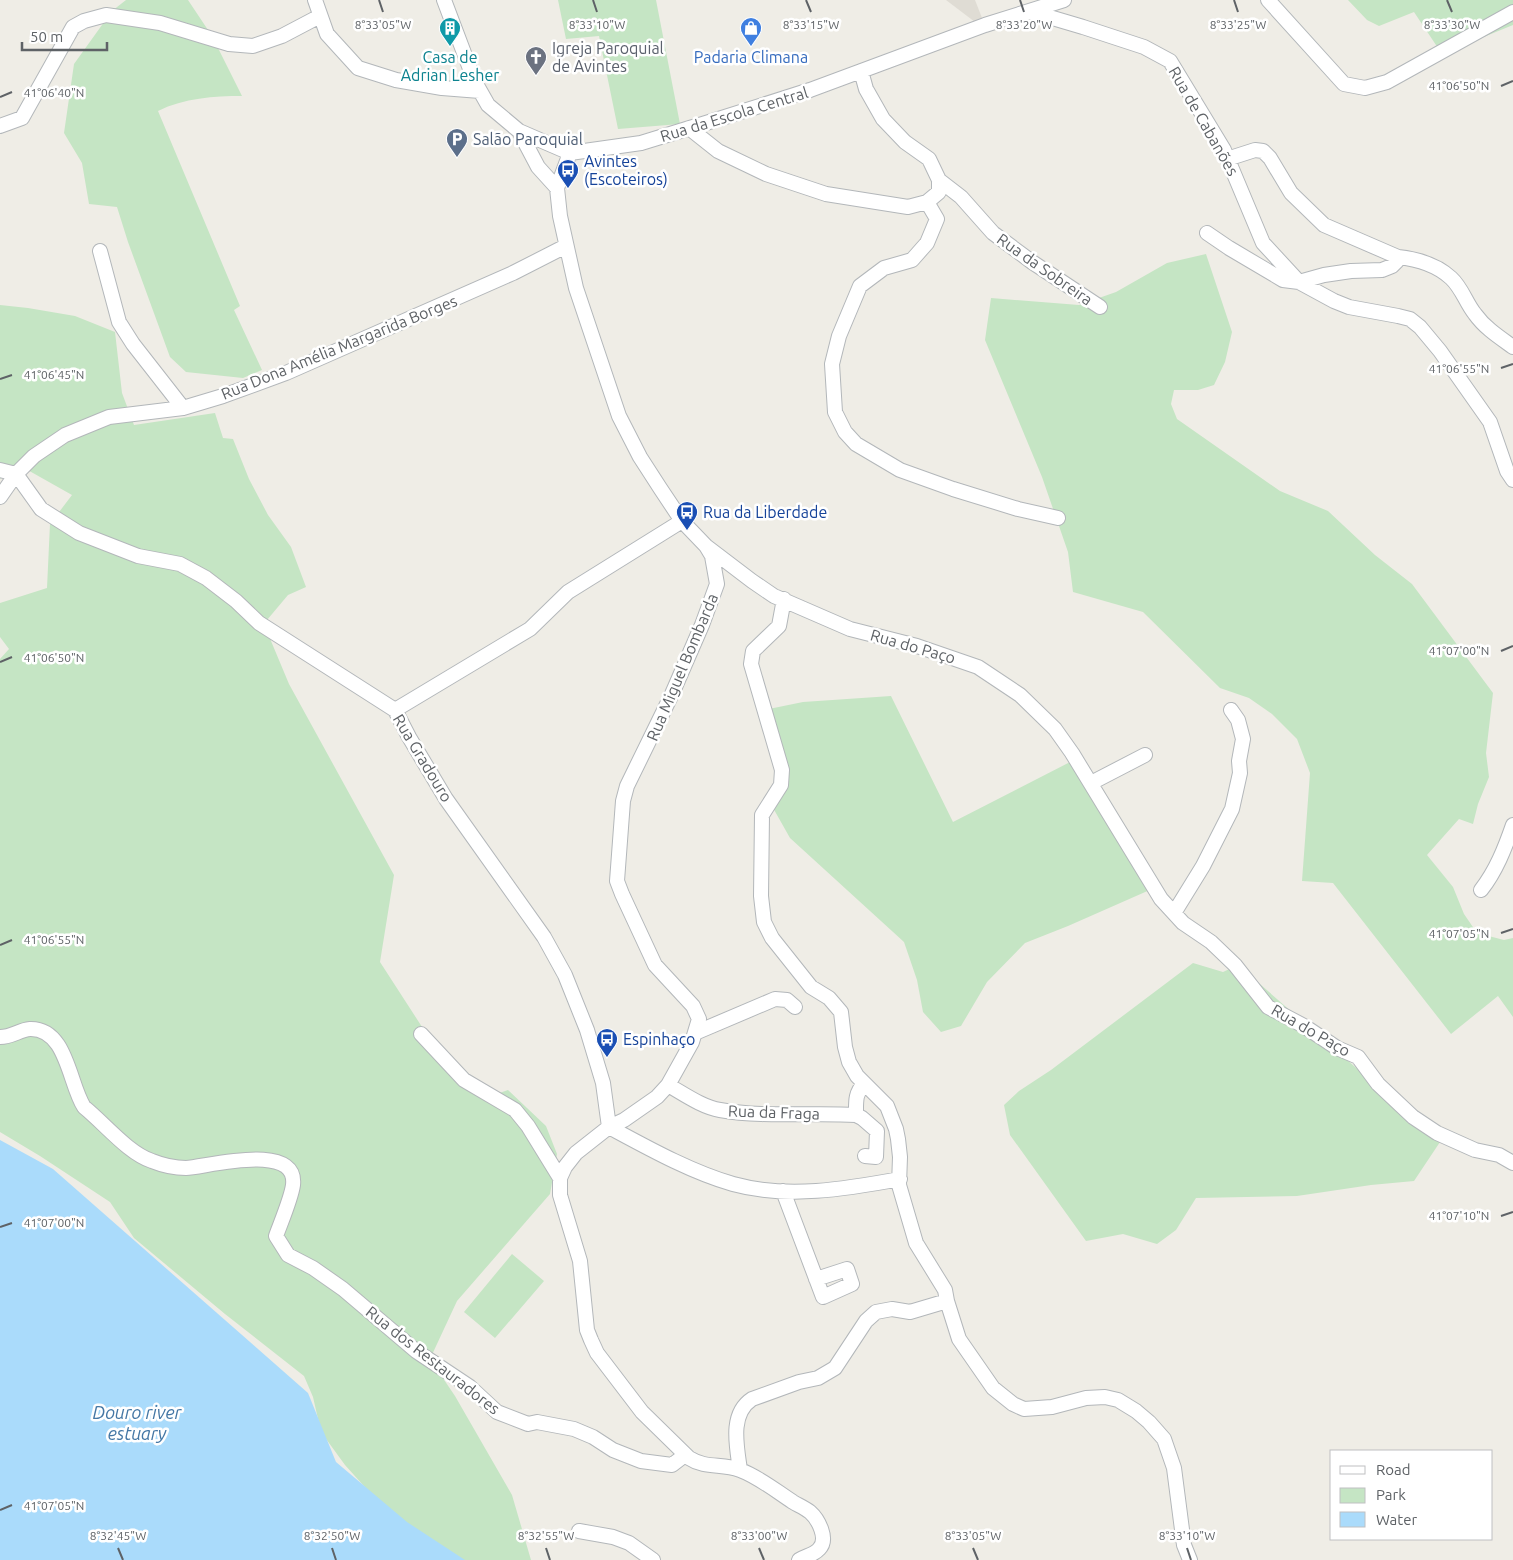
<svg xmlns="http://www.w3.org/2000/svg" width="1513" height="1560" font-family="Ubuntu,sans-serif">
<rect width="100%" height="100%" fill="#efede6"/>
<path fill="#dfdcd4" d="M946,0H975L982,18L975,22Z"/>
<path fill="#c5e5c4" d="M126,0H188L212,36L242,96C214,96 184,98 158,111L240,306L234,310L262,370L243,378L186,372L170,357L128,242L117,207L89,204L82,163L64,133L74,64L112,11Z
M558,0H656L680,124L618,129L599,36L566,39Z
M1348,0H1513V25L1442,54L1414,12L1379,26L1367,20Z
M1206,254L1232,332L1225,362L1214,385L1198,390H1174L1171,404L1177,419L1280,491L1328,511L1375,555L1412,584L1493,693L1486,753L1489,777L1478,804L1473,824L1459,819L1427,855L1453,887L1464,914L1477,933L1504,940L1513,938V1017L1498,996L1451,1034L1333,883L1302,881L1310,773L1297,739L1272,714L1249,698L1220,688L1143,612L1073,592L1068,552L1042,477L985,340L991,298L1079,305L1116,292L1167,263Z
M0,305L28,308L75,316L115,332L122,393L134,425L215,413L223,438L233,439L249,479L268,515L291,547L306,587L288,595L267,620L271,641L289,684L394,875L380,962L424,1030L491,1096L508,1090L546,1126L557,1154L550,1194L457,1301L430,1359L455,1396L512,1495L531,1560H452L372,1495L345,1465L321,1432L313,1397L304,1376L225,1314L134,1238L110,1202L40,1156L0,1132V659L9,649L0,637V603L47,588L50,524L72,495L17,464L0,479Z
M891,696L953,822L1074,760L1152,889L1068,926L1025,943L987,982L961,1026L941,1032L923,1012L917,980L904,942L790,838L768,799L787,780L764,710L803,702Z
M1193,963L1223,972L1238,965L1432,1134L1442,1139L1414,1181L1371,1185L1297,1196L1196,1198L1176,1230L1157,1244L1123,1234L1086,1241L1010,1135L1004,1105L1019,1091L1051,1070Z
M512,1254L544,1281L495,1338L464,1312Z"/>
<path fill="#aadbfb" d="M0,1140L53,1169L308,1393L336,1462L407,1522L465,1560H0Z"/>
<g fill="none" stroke-linecap="round" stroke-linejoin="round">
<g stroke="#b3b7ba" stroke-width="16">
<path id="minor" d="M315,0L327,34L358,68L396,80L442,88L480,91
M444,0L475,82L488,105L519,131L570,153L641,143L706,123L810,90L985,25L1064,0
M1268,0L1344,84L1365,88L1387,82L1513,12
M1029,11L1083,27L1144,47L1170,61L1224,150L1263,243L1299,282L1334,301L1349,307L1398,316L1410,319L1420,327L1440,351L1490,422L1507,471L1513,480
M861,71L866,89L883,119L905,142L929,159L939,180L961,197L993,233L1032,262L1100,307
M0,126L22,118L73,27L84,21L106,15L160,23L229,44L253,46L282,36L320,16
M689,128L718,151L766,174L826,194L908,207L927,202L939,192V180
M519,131L538,167L557,188
M570,153L557,188L560,216L576,288L619,416L640,457L660,488L682,521L706,546L712,556L717,584L702,625L672,694L627,786L623,801L617,881L622,894L655,965L693,1006L699,1019L692,1042L668,1085L657,1097L624,1120L609,1127L576,1153L565,1167L560,1178V1195L580,1261L587,1330L591,1340L597,1353L642,1412L689,1458C706,1469 722,1463 740,1470C759,1477 776,1491 793,1502C798,1505 805,1508 810,1512C818,1519 829,1539 819,1549C814,1555 805,1556 799,1560
M1227,159L1255,150L1263,151L1270,158L1291,193L1324,225L1398,257C1417,259 1437,265 1451,278C1462,288 1466,303 1475,314C1485,328 1499,337 1513,347
M927,202L937,219L927,243L912,260L884,268L860,286L839,336L832,364L835,412L845,432L856,444L900,470L953,489L1018,509L1058,518
M1207,233L1229,248L1283,280L1299,282L1324,275L1351,271L1382,270L1392,266L1397,261L1398,257
M100,251L119,322L133,344L183,408
M0,470L16,474
M16,474L41,509L79,533L138,556L180,564L206,578L236,601L259,623L395,710L409,737L446,799L544,937L565,975L587,1030L603,1083L609,1127
M0,497L16,474L34,456L65,435L109,417L183,408L223,396L286,373L513,273L566,246
M706,546L752,581L774,596L850,629L917,646L978,667L1020,695L1055,729L1072,753L1161,899L1183,923L1211,942L1235,965L1268,1007L1304,1026L1337,1048L1358,1057L1378,1084L1413,1117L1437,1133L1475,1150L1499,1155L1513,1163
M784,599L779,626L753,651L751,664L782,770L781,785L762,815L761,896L764,922L772,938L811,987L829,998L841,1012L845,1047L849,1062L857,1076L887,1106L896,1129L898,1139L900,1157L899,1185L916,1243L945,1290L947,1301L959,1339L993,1388L1013,1404L1024,1409L1052,1407L1086,1398L1105,1397L1118,1400L1136,1411L1149,1422L1164,1439L1174,1468L1184,1545L1190,1560
M395,710L530,629L568,592L682,521
M1091,783L1145,755
M1481,890C1496,871 1505,848 1513,825
M1174,913L1203,866L1232,809L1240,773L1239,761L1243,739L1238,720L1231,710
M695,1033L775,999L787,1000L795,1007
M421,1034L464,1080L515,1110L528,1126L560,1178
M0,1037C12,1037 19,1030 30,1029C67,1028 69,1084 84,1107C105,1124 128,1153 152,1161C162,1165 175,1168 186,1168C207,1167 298,1141 293,1185C291,1199 281,1222 276,1236L288,1255L313,1268L343,1289L416,1351L470,1387L497,1412L528,1424L537,1422L574,1429L593,1437L613,1450L641,1461L672,1465L685,1455
M668,1085C684,1094 702,1107 720,1110C765,1118 811,1112 856,1115L862,1118L877,1131L876,1157L865,1156
M856,1115C856,1102 855,1093 864,1084
M609,1127C648,1148 691,1172 733,1184C787,1199 846,1189 900,1179
M783,1191L823,1297L852,1284L847,1269L816,1279
M740,1470C737,1447 729,1414 752,1399L799,1382L818,1378L835,1368L866,1321L876,1312L892,1309L910,1312L947,1301
M579,1531L613,1537L629,1543L653,1560"/>
</g>
<use href="#minor" stroke="#fff" stroke-width="14"/>
</g>
<path fill="none" stroke="#5e6266" stroke-width="2" d="M379,0L383,12M593,0L597,12M806,0L811,12M1020,0L1024,12M1234,0L1238,12M1447,0L1452,12M1501,86L1513,81M0,97L12,92M1501,368L1513,364M0,379L12,375M1501,651L1513,646M0,662L12,657M1501,933L1513,929M0,945L12,940M1501,1216L1513,1212M0,1227L12,1223M0,1510L12,1505M118,1548L123,1560M332,1548L336,1560M546,1548L550,1560M759,1548L764,1560M973,1548L978,1560M1187,1548L1191,1560"/>
<defs>
<g id="building-pin" transform="scale(1.125)"><path d="M0 17L-7.5 6A9.5 9.5 0 1 1 7.5 6Z" fill="#0f9aa8" stroke="#fff"/><path d="M-4-6H4V6H1V3H-1V6H-4ZM-2.5-4.3h1.7v1.8h-1.7ZM.8-4.3h1.7v1.8H.8ZM-2.5-1h1.7V.8h-1.7ZM.8-1h1.7V.8H.8Z" fill="#fff"/></g>
<g id="shop-pin" transform="scale(1.125)"><path d="M0 17L-7.5 6A9.5 9.5 0 1 1 7.5 6Z" fill="#3f7fe0" stroke="#fff"/><path d="M-5-2.5h2.3a2.7 3.5 0 0 1 5.4 0H5L5.5 6h-11ZM-1.5-2.5h3a1.5 2.3 0 0 0-3 0Z" fill="#fff"/></g>
<g id="church-pin" transform="scale(1.125)"><path d="M0 17L-7.5 6A9.5 9.5 0 1 1 7.5 6Z" fill="#6b7280" stroke="#fff"/><path d="M-1.2-6h2.4v3.5h3.3v2.4h-3.3V6h-2.4V-.1h-3.3v-2.4h3.3Z" fill="#fff"/></g>
<g id="parking-pin" transform="scale(1.125)"><path d="M0 17L-7.5 6A9.5 9.5 0 1 1 7.5 6Z" fill="#5c6f8a" stroke="#fff"/><path d="M-3.5-5.5H1a3.5 3.5 0 0 1 0 7H-1V5.5H-3.5ZM-1-3.4V-.6H.8a1.4 1.4 0 0 0 0-2.8Z" fill="#fff"/></g>
<g id="bus-pin" transform="scale(1.125)"><path d="M0 17L-7.5 6A9.5 9.5 0 1 1 7.5 6Z" fill="#1a4fb4" stroke="#fff"/><path d="M-5-6H5V4H4V6H2V4H-2V6H-4V4H-5ZM-3.5-4V0h7V-4ZM-3.5 1.2v1.5H-2V1.2ZM2 1.2v1.5H3.5V1.2Z" fill="#fff"/></g>
</defs>
<g fill-rule="evenodd">
<use href="#building-pin" x="450" y="28"/>
<use href="#shop-pin" x="751" y="28"/>
<use href="#church-pin" x="536" y="57"/>
<use href="#parking-pin" x="457" y="139"/>
<use href="#bus-pin" x="568" y="170"/>
<use href="#bus-pin" x="687" y="512"/>
<use href="#bus-pin" x="607" y="1039"/>
</g>
<g text-anchor="middle" stroke-width="5" stroke-linejoin="round" paint-order="stroke">
<g font-size="16" fill="#5b616d" stroke="#fff" text-anchor="start">
<text x="552" y="54">Igreja Paroquial<tspan x="552" dy="18">de Avintes</tspan></text>
</g>
<g font-size="16" fill="#0d838f" stroke="#fff">
<text x="450" y="63">Casa de<tspan x="450" dy="18">Adrian Lesher</tspan></text>
</g>
<g font-size="16" fill="#366cbe" stroke="#fff">
<text x="751" y="63">Padaria Climana</text>
</g>
<g font-size="16" fill="#5e6266" stroke="#fff">
<text transform="translate(734 114) rotate(-17)" y="6">Rua da Escola Central</text>
<text transform="translate(1204 121) rotate(60)" y="6">Rua de Cabanões</text>
<text transform="translate(1045 269) rotate(35)" y="6">Rua da Sobreira</text>
<text transform="translate(339 347) rotate(-22)" y="6">Rua Dona Amélia Margarida Borges</text>
<text transform="translate(913 646) rotate(16)" y="6">Rua do Paço</text>
<text transform="translate(682 667) rotate(-67)" y="6">Rua Miguel Bombarda</text>
<text transform="translate(423 758) rotate(59)" y="6">Rua Gradouro</text>
<text transform="translate(1311 1030) rotate(30)" y="6">Rua do Paço</text>
<text transform="translate(774 1112) rotate(2)" y="6">Rua da Fraga</text>
<text transform="translate(433 1360) rotate(38)" y="6">Rua dos Restauradores</text>
</g>
<g font-size="16" fill="#4e5e75" stroke="#fff" text-anchor="start">
<text x="473" y="145">Salão Paroquial</text>
</g>
<g font-size="16" fill="#164399" stroke="#fff" text-anchor="start">
<text x="584" y="167">Avintes<tspan x="584" dy="18">(Escoteiros)</tspan></text>
<text x="703" y="518">Rua da Liberdade</text>
<text x="623" y="1045">Espinhaço</text>
</g>
<g font-size="18" font-style="italic" fill="#4477a5" stroke="#fff">
<text x="137" y="1419">Douro river<tspan x="137" dy="21">estuary</tspan></text>
</g>
</g>
<g font-size="12" text-anchor="middle" fill="#5e6266" stroke="#fff" stroke-width="5" stroke-linejoin="round" paint-order="stroke">
<text x="383" y="29">8°33'05"W</text>
<text x="597" y="29">8°33'10"W</text>
<text x="811" y="29">8°33'15"W</text>
<text x="1024" y="29">8°33'20"W</text>
<text x="1238" y="29">8°33'25"W</text>
<text x="1452" y="29">8°33'30"W</text>
<text x="1459" y="90">41°06'50"N</text>
<text x="54" y="97">41°06'40"N</text>
<text x="1459" y="373">41°06'55"N</text>
<text x="54" y="379">41°06'45"N</text>
<text x="1459" y="655">41°07'00"N</text>
<text x="54" y="662">41°06'50"N</text>
<text x="1459" y="938">41°07'05"N</text>
<text x="54" y="944">41°06'55"N</text>
<text x="1459" y="1220">41°07'10"N</text>
<text x="54" y="1227">41°07'00"N</text>
<text x="54" y="1510">41°07'05"N</text>
<text x="118" y="1540">8°32'45"W</text>
<text x="332" y="1540">8°32'50"W</text>
<text x="546" y="1540">8°32'55"W</text>
<text x="759" y="1540">8°33'00"W</text>
<text x="973" y="1540">8°33'05"W</text>
<text x="1187" y="1540">8°33'10"W</text>
</g>
<rect x="1330" y="1450" width="162" height="90" fill="#ffffff" stroke="#bfc0c2"/>
<rect x="1340" y="1466" width="25" height="8" fill="#ffffff" stroke="#bfc0c2"/>
<text x="1376" y="1475" font-size="15" fill="#5e6266">Road</text>
<rect x="1340" y="1488" width="25" height="15" fill="#c5e5c4" stroke="#bfc0c2"/>
<text x="1376" y="1500" font-size="15" fill="#5e6266">Park</text>
<rect x="1340" y="1512" width="25" height="15" fill="#aadbfb" stroke="#bfc0c2"/>
<text x="1376" y="1525" font-size="15" fill="#5e6266">Water</text>
<path d="M22 42v8h85v-8" fill="none" stroke="#5e6266" stroke-width="2.5"/>
<text x="30" y="42" font-size="15" fill="#5e6266" stroke="#ffffff" stroke-width="4" paint-order="stroke">50 m</text>
</svg>
